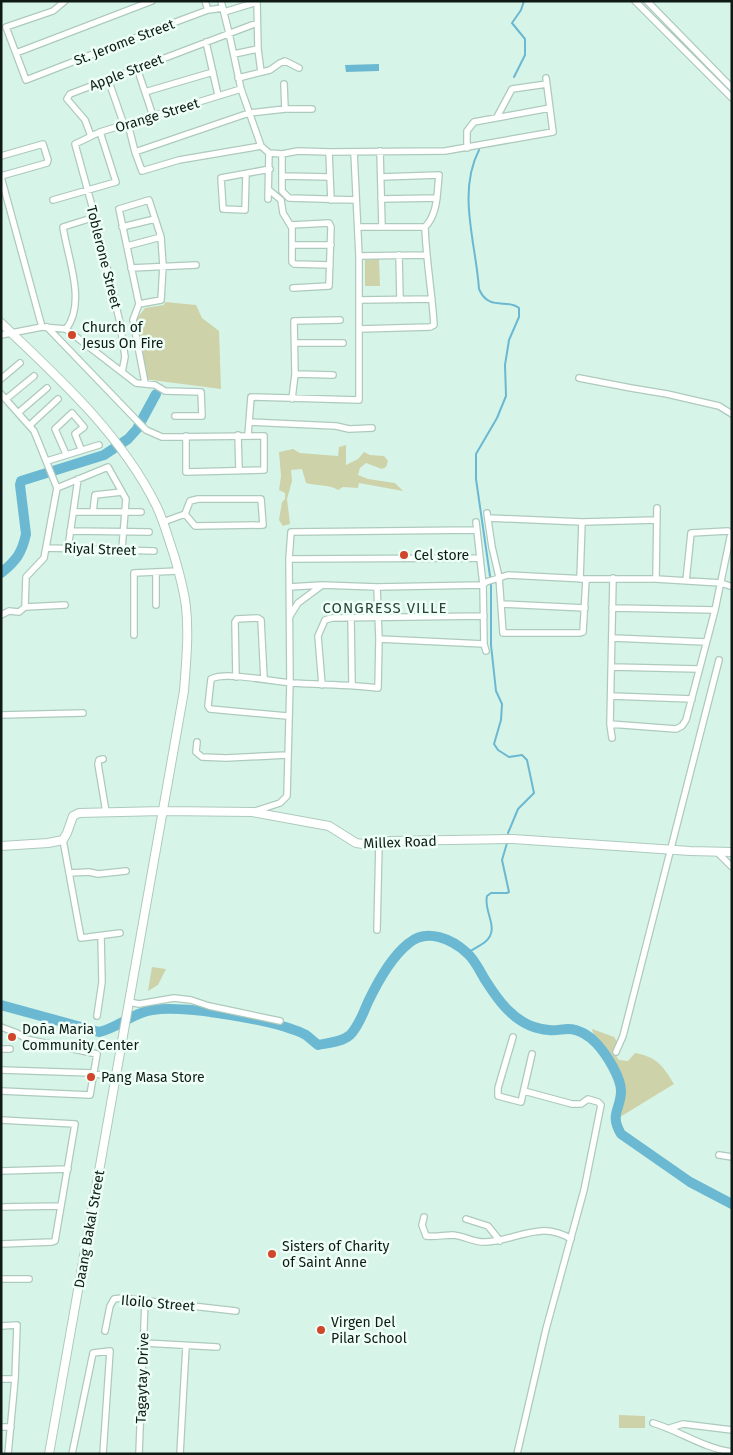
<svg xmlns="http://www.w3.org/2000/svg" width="733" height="1455" font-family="'Fira Sans',sans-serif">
<rect width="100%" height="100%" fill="#d7f4e8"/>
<path fill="#cdd2a9" d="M379,259L380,286H365V260Z
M165,302L196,305L202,318L219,331L221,389L144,379L136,320L145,308L164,305Z
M346,445V465L358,459L364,452L370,455L384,456L388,461L386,467L382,469L366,463L360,468L358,475L368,479L395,483L403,491L359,483L358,488L343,487L338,490C328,484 317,486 306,483L302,469L291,470L292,481L287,499L290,524L283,526L279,520L282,502L285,499V493L279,490L281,476L279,452L293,449L300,453L338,456L339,447Z
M152,967L166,969L158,985L148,991Z
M592,1029L614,1037L619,1045L613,1052L619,1060L628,1061L635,1053C657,1057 663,1066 674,1084L620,1117C618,1107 628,1095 625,1086C621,1073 608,1054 600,1042C597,1037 593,1035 592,1029Z
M619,1415L645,1416V1428H619Z"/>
<path fill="#6ab8d1" d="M379,64V71L346,72L345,65Z"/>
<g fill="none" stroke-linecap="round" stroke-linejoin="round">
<path stroke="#6ab8d1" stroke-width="2" d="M514,77L525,55V39L512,23L521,10L524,1
M479,150C457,193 476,243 479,289C489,312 507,298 519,308V317L509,340L505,365L506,396L497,418L476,454V479L491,583V645L496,691L502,704L501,720L494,744L498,750L509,757L522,755L527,760L534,793L518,809L508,833
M467,953C473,949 480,946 485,942C501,929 483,912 487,896L491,893H507L509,892L502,860L507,843"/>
<path stroke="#6ab8d1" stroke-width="10" d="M1,573C16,561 22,553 26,534L20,485L21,481L104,455L128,439L137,429L156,394
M1,1005L99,1032C118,1028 132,1013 152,1010C185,1005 277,1020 306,1035C310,1038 314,1042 318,1045C328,1043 342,1042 350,1035C359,1026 363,1013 368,1002C378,981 391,957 409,943C427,928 452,939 467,953C474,959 479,969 484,978C491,989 499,1002 509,1011C520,1022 533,1029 549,1030C555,1031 562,1029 568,1029C579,1029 590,1036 597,1044C606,1054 621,1077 621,1091C621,1109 609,1114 621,1134L690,1182L732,1204"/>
<g stroke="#adcabd" stroke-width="8">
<path id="street" d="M205,1L208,10
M221,1L229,33L241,89L261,146L269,153L268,199
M257,1L258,49L261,72
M635,1L732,98
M647,1L732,88
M224,12L257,2
M6,27L26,80L181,20L208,10L223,8
M6,27L53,11L65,1
M206,42L218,95
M16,53L152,1
M234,54L258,49
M137,68L153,116
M238,78L270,70L280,63L285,61L299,68
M108,79L124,125
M284,84L285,109
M145,92L213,72
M497,117L512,89L547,84
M128,124L135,152L142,171L179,160L261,146
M91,136L85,120L67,99L70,94L257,23
M467,148V131L474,122L550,108
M380,151L382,227
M135,152L249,113L285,109H312
M269,153L282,154L298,151L329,152L445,151L553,132L546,78
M282,154V191L289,198L356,200
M1,156L43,144L48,160L47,163L1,176
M246,174L245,210L223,209L221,178L270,169
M282,176L330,177L329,152
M1,177L42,327
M330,177L331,200
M269,190L281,200L283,213L292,228V262L294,264L330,265
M381,199L437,198
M53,200L116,182L100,132
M291,225L329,223L331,227L329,286L293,288
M122,227L155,219
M358,227H425C438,214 437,193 439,175L381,177
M292,245H331
M127,246L161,237
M399,255L400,299
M359,256L426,255
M131,268L196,265
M359,300L432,299
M139,304L119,209L149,200L161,237L163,266L161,300L139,304L133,320L145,383
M47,327L146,430L162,437L264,436V470L186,472V436
M66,329L136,383L155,385L165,391L201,392L202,416H175
M66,329C87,303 67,256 63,227L95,217
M359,329L430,327L434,325C432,292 426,260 425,227
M1,335L42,327L66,329
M295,343H343
M122,372L125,357L120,323L95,217L75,144L100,132L241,89
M295,374L333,375
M579,378L631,388L667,394L719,406L732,414
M1,379L20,363
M1,394L34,431L57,488
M6,399L34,376
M292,399L295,374L294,321L340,320
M18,413L47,388
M250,422L336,426L349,429L372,428
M30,425L58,399
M238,435L239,470
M248,435L251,397L359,400V256L354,152
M66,454L55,429L72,413L84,427L75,434L81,449
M47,461L99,445
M57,488L108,467L126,499L122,549
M74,512H141
M93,512L95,495L122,492
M487,513L492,547L499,577L503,633H580L583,632L586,579
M488,518L582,522L657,520
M163,522L185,514L190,501L198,499H261L263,525L195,526L185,514
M476,522L483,585L484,644L486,651
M70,531L149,532
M47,548L154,551
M68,548L78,479
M289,559L480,558
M156,573V605
M580,579L582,522
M656,579L657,508
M289,587L322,585L377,587L483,585L486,582L508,575L586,579H656L721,583L730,586
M502,604L585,608
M25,607L65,605
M612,608L715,610
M1,615L9,611L19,612L25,607L26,577L44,558L57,488
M290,616L298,603L321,586
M351,618L352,684
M134,635V573L178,571
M613,638L706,642
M379,639L484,644
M612,667L698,669
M236,677L235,622L237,619L258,618L261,620L264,679
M322,685L318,636L325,620L332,618L484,616
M611,696L692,699
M1,715L83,713
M287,716L210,709L208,706L211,679C226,671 274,682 292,683C321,685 350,684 378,688L379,639L377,587
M610,724L676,729L682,726L686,720L715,610L731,533L728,531L691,533L686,581
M612,738L610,724L613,578
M197,742L196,752L202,757L226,758L287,755
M103,759L99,760L98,764L106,812
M252,812L280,803L287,796L290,683L289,559L291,532L476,530
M63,840L81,938L120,933
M716,851L732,867
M69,873L89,872L98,874L126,871
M377,930L379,843
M129,1002L139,1004L174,998L191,1000L209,1006L280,1021
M97,1016L102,982L101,936
M1,1027L17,1033L26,1039L97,1054L90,1095L1,1091
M513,1037L498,1088V1096L521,1102L532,1054
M1,1049H10
M616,1052L623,1036L719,660
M1,1070L93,1073L101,1075
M1,1120L75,1124L55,1241L52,1242L1,1244
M719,1155L732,1157
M1,1171L68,1169
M1,1207L61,1206
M424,1217L422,1225L426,1236C435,1237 444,1235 453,1235C465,1236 474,1243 486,1242C518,1240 540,1220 571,1239
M466,1219L488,1226L500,1241
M1,1279H29
M1,1326L17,1325L15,1379L8,1454
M105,1331L110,1306L114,1299L122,1298L236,1311
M144,1343L217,1347
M1,1379H15
M653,1423C680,1431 703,1448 732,1452
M1,1427H11
M670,1428L683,1424L732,1430
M72,1454L93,1353L110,1351L103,1454
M139,1454L145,1301
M180,1454L186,1346
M517,1454L546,1329L584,1190L601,1105L598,1102L588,1099L581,1104H572L524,1091"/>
</g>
<g stroke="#adcabd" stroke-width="10">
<path id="secondary" d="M1,323C59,378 120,433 156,505C164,521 168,538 174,555C179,572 184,590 186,607C189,635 186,663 184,691L49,1454
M1,846L48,843L63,840L67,833L73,816L79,813L163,811L252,812L329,826L356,843L363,844L390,841L513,839L690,851L732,852"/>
</g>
<use href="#street" stroke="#fff" stroke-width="5.5"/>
<use href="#secondary" stroke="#fff" stroke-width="8"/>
</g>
<g fill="#d1452b" stroke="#edfff7" stroke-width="2">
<circle cx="72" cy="335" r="5"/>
<circle cx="404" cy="555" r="5"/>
<circle cx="12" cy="1037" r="5"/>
<circle cx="91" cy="1077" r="5"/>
<circle cx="272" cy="1254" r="5"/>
<circle cx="321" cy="1330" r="5"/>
</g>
<g text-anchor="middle" stroke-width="5" stroke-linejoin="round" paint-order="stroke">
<g font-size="14" fill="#0f1a16" stroke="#edfff7">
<text transform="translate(124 42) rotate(-21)" y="5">St. Jerome Street</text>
<text transform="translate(126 72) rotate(-21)" y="5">Apple Street</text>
<text transform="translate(157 115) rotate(-17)" y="5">Orange Street</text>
<text transform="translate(104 257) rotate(76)" y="5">Toblerone Street</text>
<text transform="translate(100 549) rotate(2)" y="5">Riyal Street</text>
<text transform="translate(400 842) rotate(-2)" y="5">Millex Road</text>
<text transform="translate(89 1229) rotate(-80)" y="5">Daang Bakal Street</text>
<text transform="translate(158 1303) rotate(5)" y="5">Iloilo Street</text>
<text transform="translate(142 1378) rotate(-88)" y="5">Tagaytay Drive</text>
</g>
<g font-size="14" fill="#0f1a16" stroke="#edfff7" text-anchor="start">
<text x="82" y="332">Church of<tspan x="82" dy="16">Jesus On Fire</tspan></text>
<text x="414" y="560">Cel store</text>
<text x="22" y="1034">Doña Maria<tspan x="22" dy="16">Community Center</tspan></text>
<text x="101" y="1082">Pang Masa Store</text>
<text x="282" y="1251">Sisters of Charity<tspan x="282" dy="16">of Saint Anne</tspan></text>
<text x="331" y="1327">Virgen Del<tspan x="331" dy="16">Pilar School</tspan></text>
</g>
<g font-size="15" letter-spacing="1" fill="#2a4339" stroke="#edfff7">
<text x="385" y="613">CONGRESS VILLE</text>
</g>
</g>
<rect width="733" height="1455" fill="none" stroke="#0f1a16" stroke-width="5"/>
</svg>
